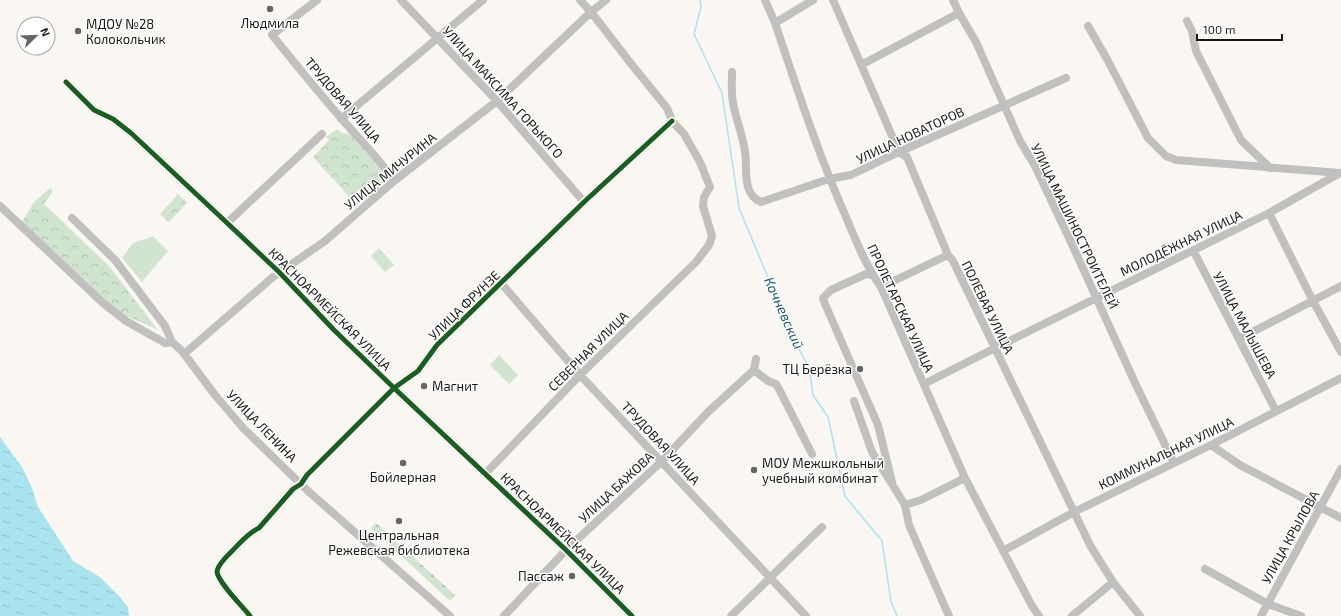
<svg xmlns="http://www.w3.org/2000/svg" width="1341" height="616" font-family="'Exo 2',sans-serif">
<defs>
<pattern id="forest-firs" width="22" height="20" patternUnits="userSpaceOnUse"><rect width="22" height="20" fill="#d0e4cf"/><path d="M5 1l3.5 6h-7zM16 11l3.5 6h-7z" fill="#b2c3b1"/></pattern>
<pattern id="park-crowns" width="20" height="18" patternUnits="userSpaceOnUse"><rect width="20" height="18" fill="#d0e4cf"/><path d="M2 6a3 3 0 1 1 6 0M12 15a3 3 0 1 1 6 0" fill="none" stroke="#b2c3b1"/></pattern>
<pattern id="water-ripples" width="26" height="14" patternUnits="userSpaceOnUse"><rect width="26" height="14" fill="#a9e3ed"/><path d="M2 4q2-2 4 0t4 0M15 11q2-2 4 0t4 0" fill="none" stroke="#91c2ca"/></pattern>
</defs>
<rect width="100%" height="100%" fill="#faf7f3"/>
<path fill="#d0e4cf" d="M153,236L168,251L142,282L122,258L133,243Z
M379,248L394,265L385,272L371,256Z
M499,355L518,375L509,384L490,365Z"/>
<path fill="url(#forest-firs)" d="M376,523L455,595L450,601L371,528Z"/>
<path fill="url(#park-crowns)" d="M337,129L342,133L350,134C360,144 389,170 382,185C377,194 365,200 357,205L313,157L329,140L326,137Z
M50,188L53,191L44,204L109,266L158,330L120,313L108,304L22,222L34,202Z
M178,194L187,203L169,222L160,214Z"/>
<path fill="url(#water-ripples)" d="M0,437L22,467L32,488L38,507L73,561L100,577L118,595L128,607L129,616H0Z"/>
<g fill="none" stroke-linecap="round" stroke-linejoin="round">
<path stroke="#a9e3ed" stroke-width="1.5" d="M700,0L701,7L694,34L722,93L739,208L796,344L809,367L813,395L828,417L845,496L882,541L891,602L897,616"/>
<path stroke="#c1c0be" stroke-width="8" d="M317,0L272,35C295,63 317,91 341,118C359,139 379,158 394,181
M401,0L497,101L584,202
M765,0L775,23C797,88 818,154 846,217C856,241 866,266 881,287L965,478L1032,606L1039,616
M833,0L899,152L907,157L948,255L953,261L1091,547L1113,582L1140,616
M953,0L959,13L976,42L1020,141L1035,166L1070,240L1136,385L1174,463
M1187,21L1192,31L1196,51L1241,140L1270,168
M775,23L813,0
M1088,26L1107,59L1148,138L1166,156L1176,160L1340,173
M861,65L959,13
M732,72C732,82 731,93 733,103C736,120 743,135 745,152C748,168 741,194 761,202L829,179L851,175L899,152L1066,78
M66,82L94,110L113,119L131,133L225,221L279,272L334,330L394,388L566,550L632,616
M341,119L483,0
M0,206L103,303L126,321L165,343L172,342L182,351L215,395L244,429L308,491L450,616
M1269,213L1313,301L1341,352
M72,218L115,260L165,326L172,342
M227,223L322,134
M1193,250L1276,411
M872,275L866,274L831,290L823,298L825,304L878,425L892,482
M501,283L580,375L806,616
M881,287L948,255
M1239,339L1341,286
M184,354L273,277L325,241L394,181L497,101L591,12L606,0
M754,370L768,381L776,384L779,389L812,454
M924,384L995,348L1269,213L1340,173
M854,401L872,452L905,505L909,525L949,616
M1211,445L1240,465L1341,518
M485,474L580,375L696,262L709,245L712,236L703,206L704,197L710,187L700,162L684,134L672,121L667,108L632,65L591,12L580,0
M905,505L921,500L965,478
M1003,551L1074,512L1211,445L1341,378
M1205,569L1268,604L1301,616
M250,616C243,607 218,582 217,572C217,565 228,555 233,550C241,542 248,533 259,528L293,489L301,484L307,475L394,388L418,371L437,345L584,202L672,121
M504,616L566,550L662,461L708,412L754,370L756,359
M731,616L822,527
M1072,616L1113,582
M1261,616L1341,469"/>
<g stroke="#fff" stroke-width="8">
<path id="cycleway" d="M66,82L94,110L113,119L131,133L225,221L279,272L334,330L394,388L566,550L632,616
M250,616C243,607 218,582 217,572C217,565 228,555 233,550C241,542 248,533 259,528L293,489L301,484L307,475L394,388L418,371L437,345L584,202L672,121"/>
</g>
<use href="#cycleway" stroke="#1b5e20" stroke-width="5"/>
</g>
<g fill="#686663" stroke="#fff" stroke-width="1.5">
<circle cx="270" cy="9" r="4"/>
<circle cx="78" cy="31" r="4"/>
<circle cx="860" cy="369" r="4"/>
<circle cx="424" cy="386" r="4"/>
<circle cx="403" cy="463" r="4"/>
<circle cx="754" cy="470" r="4"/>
<circle cx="399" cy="521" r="4"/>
<circle cx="572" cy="576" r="4"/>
</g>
<g text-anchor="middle" stroke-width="3" stroke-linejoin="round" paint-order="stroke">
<g font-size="13" fill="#1a1815" stroke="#fff">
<text x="270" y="28">Людмила</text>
<text x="86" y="29" text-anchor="start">МДОУ №28<tspan x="86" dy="15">Колокольчик</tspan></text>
<text x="852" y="374" text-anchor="end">ТЦ Берёзка</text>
<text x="432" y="391" text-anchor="start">Магнит</text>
<text x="762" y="468" text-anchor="start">МОУ Межшкольный<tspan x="762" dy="15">учебный комбинат</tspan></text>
<text x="403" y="482">Бойлерная</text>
<text x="399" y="540">Центральная<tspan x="399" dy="15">Режевская библиотека</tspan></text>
<text x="564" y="581" text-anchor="end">Пассаж</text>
</g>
<g font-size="13" fill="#1a1815" stroke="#fff">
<text transform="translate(503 92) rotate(48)" y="5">УЛИЦА МАКСИМА ГОРЬКОГО</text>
<text transform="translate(343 100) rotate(49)" y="5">ТРУДОВАЯ УЛИЦА</text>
<text transform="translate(910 135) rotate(-25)" y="5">УЛИЦА НОВАТОРОВ</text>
<text transform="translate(390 171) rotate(-39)" y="5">УЛИЦА МИЧУРИНА</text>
<text transform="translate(1075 226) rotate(64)" y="5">УЛИЦА МАШИНОСТРОИТЕЛЕЙ</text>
<text transform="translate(1181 243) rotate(-26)" y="5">МОЛОДЁЖНАЯ УЛИЦА</text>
<text transform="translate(464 305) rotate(-44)" y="5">УЛИЦА ФРУНЗЕ</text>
<text transform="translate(988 307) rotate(64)" y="5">ПОЛЕВАЯ УЛИЦА</text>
<text transform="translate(901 308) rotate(65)" y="5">ПРОЛЕТАРСКАЯ УЛИЦА</text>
<text transform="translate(330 309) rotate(45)" y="5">КРАСНОАРМЕЙСКАЯ УЛИЦА</text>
<text transform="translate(1245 325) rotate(62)" y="5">УЛИЦА МАЛЫШЕВА</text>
<text transform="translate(588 351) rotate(-45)" y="5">СЕВЕРНАЯ УЛИЦА</text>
<text transform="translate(262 426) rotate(46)" y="5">УЛИЦА ЛЕНИНА</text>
<text transform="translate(661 443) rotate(47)" y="5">ТРУДОВАЯ УЛИЦА</text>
<text transform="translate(1166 453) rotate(-26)" y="5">КОММУНАЛЬНАЯ УЛИЦА</text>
<text transform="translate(616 487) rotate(-43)" y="5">УЛИЦА БАЖОВА</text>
<text transform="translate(563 533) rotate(44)" y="5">КРАСНОАРМЕЙСКАЯ УЛИЦА</text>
<text transform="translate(1290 537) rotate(-61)" y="5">УЛИЦА КРЫЛОВА</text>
</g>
<g font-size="14" font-style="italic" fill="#175c69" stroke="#fff">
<text transform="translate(784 313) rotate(66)" y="5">Кочневский</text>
</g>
</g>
<g transform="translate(36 36) rotate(67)"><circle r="19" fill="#ffffff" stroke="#a3a3a1"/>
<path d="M0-3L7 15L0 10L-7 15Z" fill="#686663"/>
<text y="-6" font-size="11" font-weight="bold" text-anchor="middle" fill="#1a1815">N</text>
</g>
<path d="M1197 34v6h85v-6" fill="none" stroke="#1a1815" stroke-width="2"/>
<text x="1203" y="34" font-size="12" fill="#1a1815" stroke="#ffffff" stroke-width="3" paint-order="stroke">100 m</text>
</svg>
